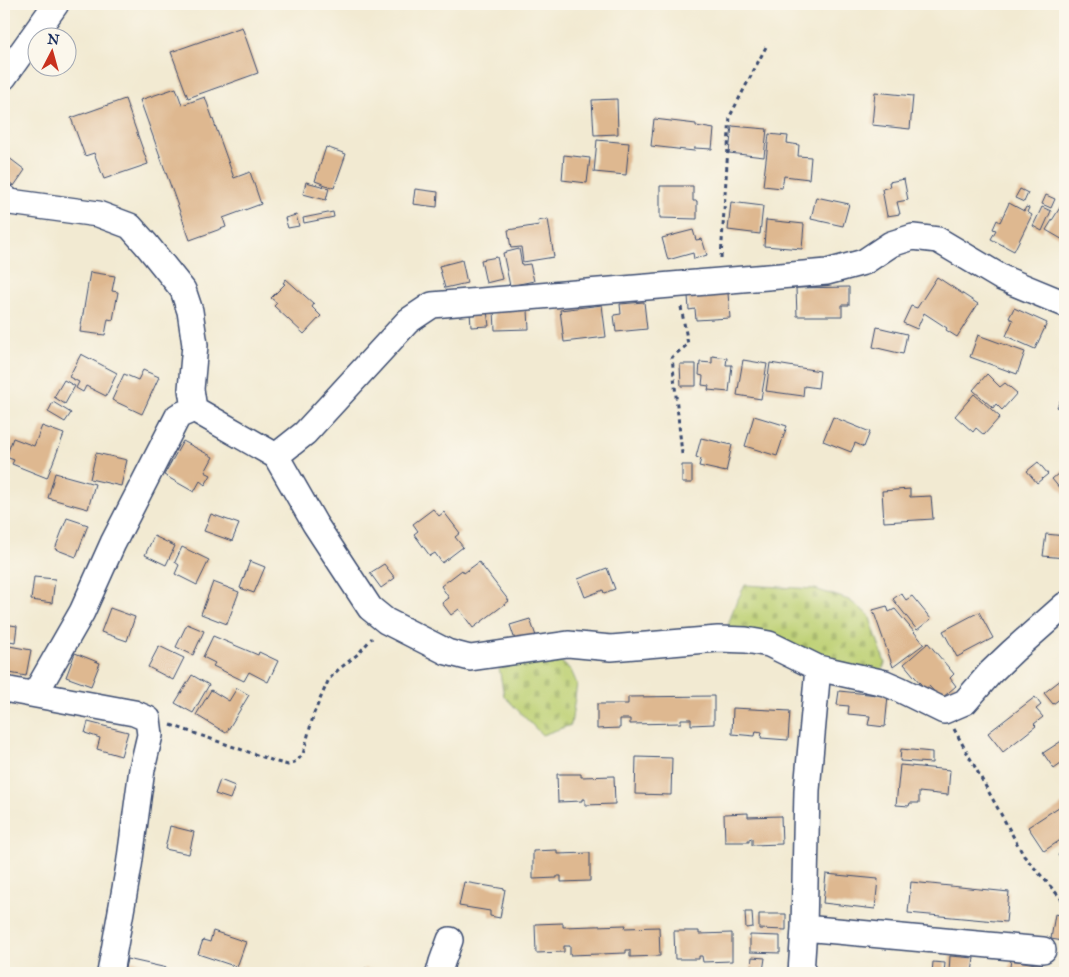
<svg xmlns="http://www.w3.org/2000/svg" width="1069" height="977" font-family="'IM FELL Great Primer',serif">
<defs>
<pattern id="cemetery-stones" width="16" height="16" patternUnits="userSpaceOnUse" patternTransform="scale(1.25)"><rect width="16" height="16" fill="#bdd073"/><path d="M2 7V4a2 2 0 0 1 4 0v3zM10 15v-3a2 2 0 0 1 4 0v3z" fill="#a2b366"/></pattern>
</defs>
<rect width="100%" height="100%" fill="#fbf7ec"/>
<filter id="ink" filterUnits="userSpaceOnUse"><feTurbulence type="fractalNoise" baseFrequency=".02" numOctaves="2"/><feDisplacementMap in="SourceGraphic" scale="10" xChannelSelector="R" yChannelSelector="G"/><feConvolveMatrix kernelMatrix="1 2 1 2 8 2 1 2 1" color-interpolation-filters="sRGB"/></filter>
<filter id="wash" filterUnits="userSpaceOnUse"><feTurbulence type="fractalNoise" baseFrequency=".0096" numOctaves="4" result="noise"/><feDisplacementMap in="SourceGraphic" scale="20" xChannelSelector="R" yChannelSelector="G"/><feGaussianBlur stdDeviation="1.12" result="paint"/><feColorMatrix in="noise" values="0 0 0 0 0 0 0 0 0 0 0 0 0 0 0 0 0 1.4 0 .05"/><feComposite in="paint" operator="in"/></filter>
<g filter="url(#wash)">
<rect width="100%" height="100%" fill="#f2ead2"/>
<path fill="url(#cemetery-stones)" stroke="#6c8068" d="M745,585L815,589L849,600L869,615L885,663L880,676L726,632L734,607Z
M550,653L571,670L577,684L571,725L542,735L504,696L498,662Z"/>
<g id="blocks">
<path fill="#deb890" d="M242,27L258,73L188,98L171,52Z
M176,88L182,105L205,97L234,178L250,172L261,204L223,218L226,227L190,240L140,100Z
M875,92L913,96L910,129L872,125Z
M125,99L148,164L104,179L94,153L85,156L71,118Z
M617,99L618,134L594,135L592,100Z
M654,119L696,124V126L714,129L712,149L694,148V151L651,146Z
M732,126L767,129L764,157L729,153Z
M769,134L788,136L787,143L799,145L798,156L811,157L809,179L784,176L782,188L763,186Z
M597,140L629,143L626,175L594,172Z
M326,147L346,154L334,188L315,181Z
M4,154L25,170L14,186L4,178Z
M564,155L590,158L587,183L562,180Z
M904,179L908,200L897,202L900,214L887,216L882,189L890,187L889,182Z
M306,182L329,188L326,200L303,194Z
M660,186H693V201H697V219L660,218Z
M415,189L438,192L437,207L413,204Z
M1020,189L1028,193L1024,202L1015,198Z
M1046,195L1055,199L1051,208L1042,204Z
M816,197L849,204L843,226L811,219Z
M731,202L763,206L760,234L728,230Z
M1009,203L1024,211L1026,207L1029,208L1027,212L1032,215L1014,251L991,239L996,230L993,229L997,220L1000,222Z
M1061,206L1065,208V241L1046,230Z
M1042,207L1051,211L1042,231L1033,226Z
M333,212L334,217L304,223L303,218Z
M296,215L299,226L288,228L285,218Z
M548,219L554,257L523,262L521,247L511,248L508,230L539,225L538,221Z
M766,220L804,224L802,249L764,246Z
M693,230L696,240L702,239L707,255L694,259L693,253L668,260L662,238Z
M519,249L522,265L530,264L534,281L510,286L503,253Z
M497,257L502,279L486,283L481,260Z
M462,260L467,283L445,288L439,266Z
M90,272L115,276L112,291L118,292L113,320L108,319L105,335L80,332Z
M937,277L978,304L957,337L946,330L947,328L924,313L917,329L903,323L911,306L917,308Z
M286,279L314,304L312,307L321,316L304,334L274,306L277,303L271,298L285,284L283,283Z
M849,287V305H842V316H797L796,288Z
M728,293L730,318L696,320L695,309L689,310L688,296Z
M644,302L647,329L616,332L614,315L621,314L620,304Z
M602,305L606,337L564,342L560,310Z
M1014,308L1047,323L1035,349L1006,336L1013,320L1009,318Z
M494,310H528L529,329L495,330Z
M487,311L489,326L471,327L470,312Z
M877,327L907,334L903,354L873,347Z
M978,335L1025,352L1017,374L970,357Z
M81,354L117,373L106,396L86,386L83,392L76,388L79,382L69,377Z
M712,356L727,358L726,365H732L729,392L708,390L709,386L702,385L703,376L699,375L700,362L712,363Z
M743,360L767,364L761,399L737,395Z
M770,363L820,371L818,388L804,386L803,396L766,391Z
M680,364H696V386H681Z
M143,370L159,377L142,414L112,400L124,374L138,380Z
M987,374L1000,387L1005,383L1017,393L1002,410L996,404L993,408L973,390Z
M64,380L75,386L65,404L54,397Z
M1065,391V412L1057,407Z
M974,394L1000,417L984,435L976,428L973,432L955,416Z
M53,402L71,413L65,422L48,412Z
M754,416L787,426L777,456L745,446Z
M833,417L870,432L864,447L855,443L851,452L823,441Z
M42,426L64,434L47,478L12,464L14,460L6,457L13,438L34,446Z
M701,438L732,445L726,472L699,466L701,459L696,457Z
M183,441L213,457L205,472L211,475L205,485L200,481L194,492L164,475Z
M96,453L127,460L121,486L90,479Z
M1038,462L1048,474L1037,483L1027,471Z
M682,465H692V483H682Z
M1065,468V495L1052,479Z
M55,473L95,484L88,509L48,498Z
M910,489V497L931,496L933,519L884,522L882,491Z
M433,509L439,516L444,512L460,533L455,537L463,547L442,563L435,553L430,556L414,534L418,531L413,524Z
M211,514L239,524L232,541L204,531Z
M67,518L88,525L76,557L55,549Z
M1046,534L1065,536V558L1043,556Z
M154,536L175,546L166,565L145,555Z
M182,547L209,560L197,585L175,574L179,565L175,562Z
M250,561L265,567L254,593L240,588Z
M479,562L509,601L473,628L459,609L451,615L442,603L449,598L441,586L462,570L464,573Z
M384,564L395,578L381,588L370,573Z
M607,568L615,589L604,593L603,590L585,597L578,579Z
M34,577L55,579L52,603L31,600Z
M213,582L239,592L227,624L201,614Z
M901,593L906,600L912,596L931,619L917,630L893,599Z
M887,606L889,612L895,609L924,644L893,667L873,610Z
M110,608L135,617L127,641L101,632Z
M979,612L993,638L957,657L943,631Z
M530,619L536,636L516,643L510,625Z
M4,624L17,626L15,642L4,640Z
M187,624L204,631L193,655L176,647Z
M213,636L258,655L259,652L278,661L268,682L249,672L244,681L213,666L215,663L203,657Z
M928,643L954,674L950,678L956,686L941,699L929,686L925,689L904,664Z
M4,645L31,650L26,676L4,672Z
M159,646L184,658L173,680L148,667Z
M75,653L100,663L91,686L66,677Z
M192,675L209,685L193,713L175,703Z
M1062,679L1065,683V695L1053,704L1044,693Z
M237,688L249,695L226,733L196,715L211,690L229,701Z
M839,691L888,696L885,727L868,725L870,716L848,714L849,706L837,705Z
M714,696V724L691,725V719H681V723L630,724V719H620V728L597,729V704H628V697Z
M1035,697L1041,705L1036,709L1043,717L1034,724L1036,726L1003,752L988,733Z
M733,708L790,711L788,740L761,738L762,732L756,731L755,736L732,734Z
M88,722L128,732L121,756L97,749L100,738L85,733Z
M1063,740L1065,744V761L1054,769L1043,753Z
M901,749L932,752V763L900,761Z
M636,757L672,758L671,795L635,794Z
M900,765L950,770L948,795L919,792V803H910L909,806L896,805Z
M557,774H581V777L614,776L615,804L585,805V799H582V801L558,802Z
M220,780L235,786L230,799L215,794Z
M4,796H7L5,808H4Z
M1065,803V837L1044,851L1028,827Z
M748,813V817L781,816L782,844L752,845V838L749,839V842H725L724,814Z
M170,826L194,832L189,854L165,849Z
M1065,849V865L1058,855Z
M557,850V854L590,853V881L561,882V876H557V878L533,879V851Z
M826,874L878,879L875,909L823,903Z
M464,882L505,889L500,918L490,916V911L459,906Z
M911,882L1009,892L1006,922L908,913Z
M745,912H752L753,927L746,928Z
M759,914H786V930L759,929Z
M1055,914L1065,916L1063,941L1051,939Z
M563,923V927L626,925L625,928L659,927L660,956L630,957V950H626V953L570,955V946H564V952L536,953L535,924Z
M213,931L246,942L237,967L198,954L203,940L210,942Z
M674,931H699V934L732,933V961L703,962L702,956H699V959H675Z
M750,935L780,936V953L750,952Z
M950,956L974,958L972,973H949Z
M752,957L765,958L763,971L751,969Z
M127,959L167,968L166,973H124Z
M1011,960L1042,965L1041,973H1009Z
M933,962L945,963L944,973H932Z
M365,968L384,973H364Z
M838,970L857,972V973H838Z"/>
</g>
</g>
<g filter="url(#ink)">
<use href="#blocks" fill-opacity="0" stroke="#3b4b6f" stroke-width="1"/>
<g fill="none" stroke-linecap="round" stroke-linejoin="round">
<g stroke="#3b4b6f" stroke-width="28">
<path id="minor" d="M4,77L56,4
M4,197L10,202L98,214L130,226L146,244L183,290L190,311L195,345L191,389L194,409
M276,456L315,524L370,608L386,621L447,652L470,658L568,644L611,648L718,639L746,640L769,644L818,668L885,683L899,689L944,711L965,702L991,672L1013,651L1065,605
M4,689L134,713L148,719L150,735L142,769L129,866L110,973
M35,694L82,612L113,543L178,416L194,409L276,456L305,433L408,321L432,305L827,272L864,262L891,244L913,237L938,240L1002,278L1065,304
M804,928L1043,950
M439,973L442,962L450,940
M801,973L804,928L807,790L818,668"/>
</g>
<path stroke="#3b4b6f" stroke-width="3" stroke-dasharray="4 4" stroke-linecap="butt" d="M721,258L730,116L767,45
M681,307L688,344L672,357L682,454
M171,725L277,762L288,765L297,761L303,754L314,713L329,679L338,670L358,654L372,638
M954,729L1024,856L1065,903"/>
<use href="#minor" stroke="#fff" stroke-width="25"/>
</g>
</g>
<rect width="1069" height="977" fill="none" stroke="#fbf7ec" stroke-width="20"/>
<g transform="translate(52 52) rotate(6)"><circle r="24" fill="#fbf7ec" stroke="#a1a7b3"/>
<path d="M0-4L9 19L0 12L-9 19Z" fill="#c8321e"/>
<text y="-8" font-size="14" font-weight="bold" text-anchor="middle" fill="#1b2f5e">N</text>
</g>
</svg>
